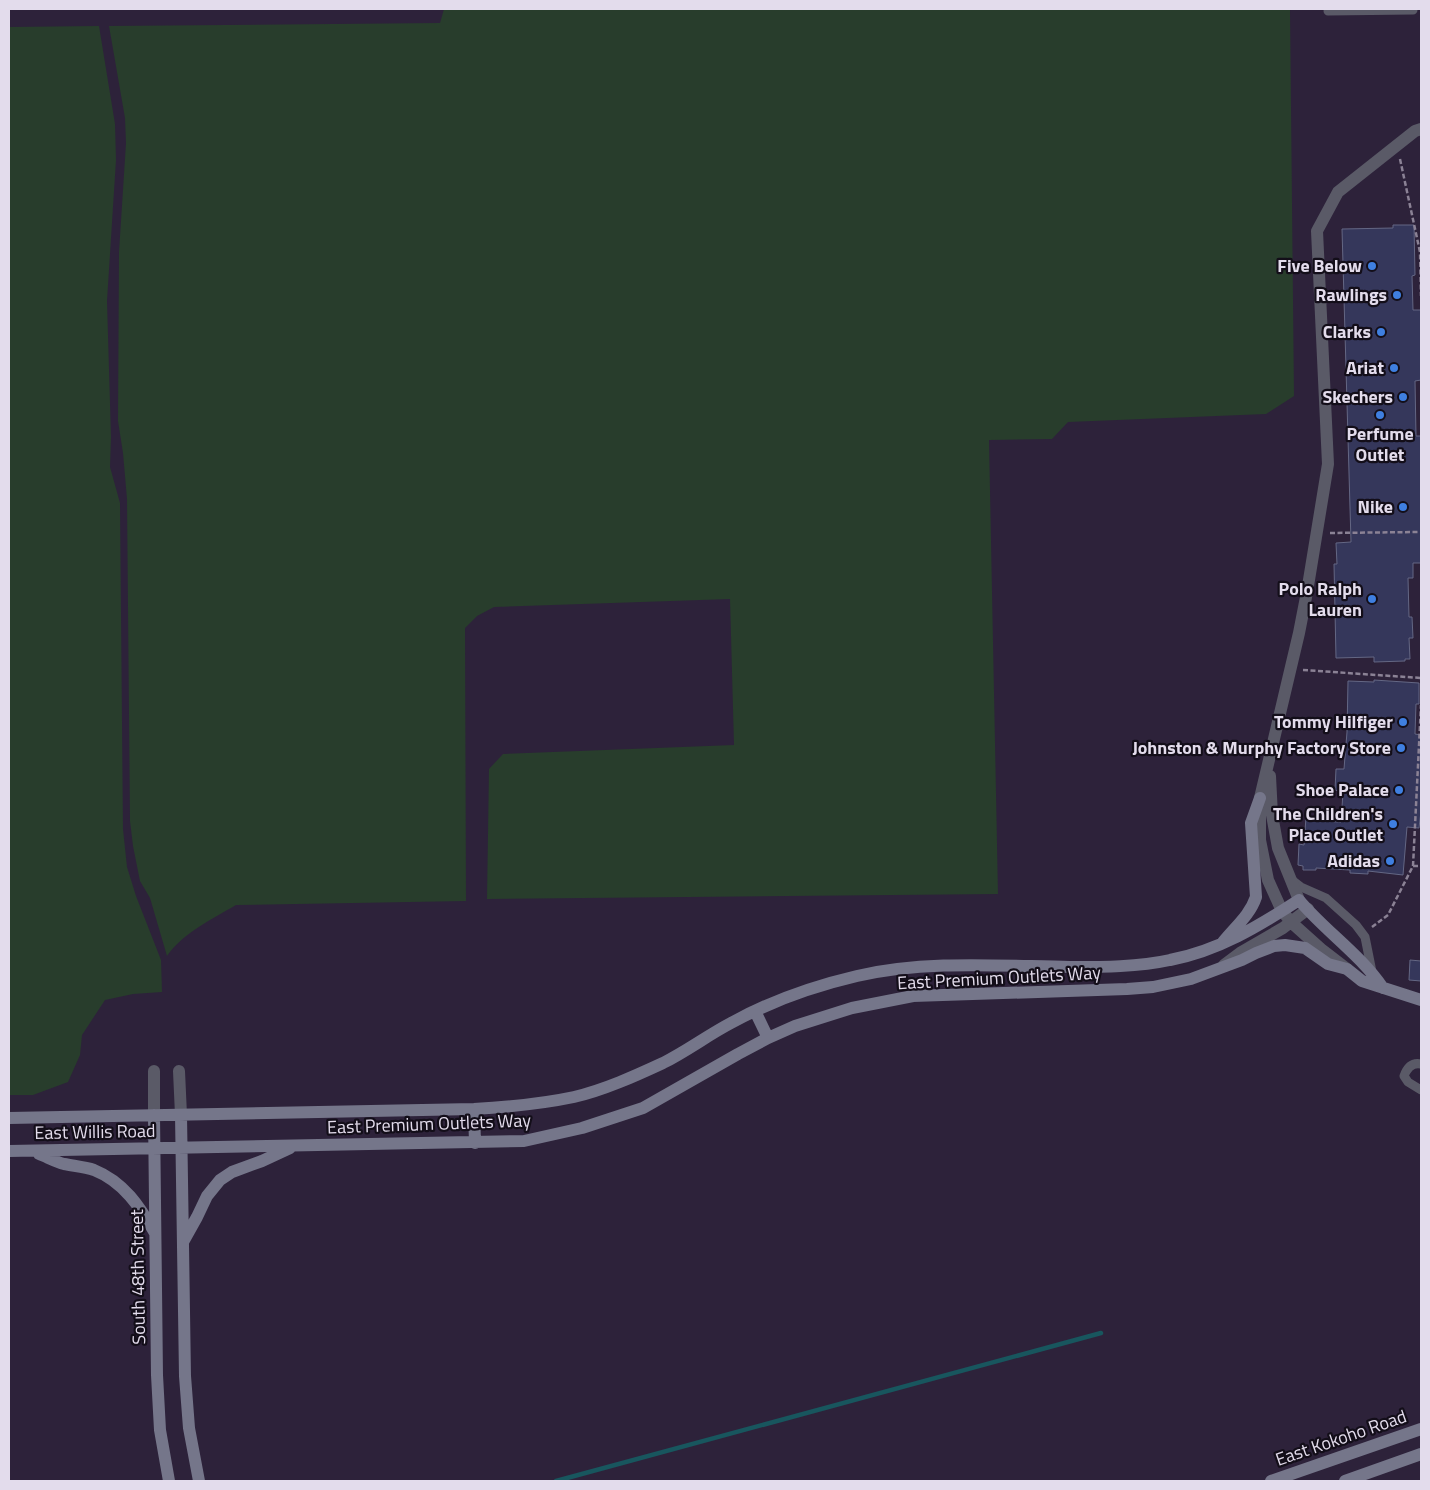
<svg xmlns="http://www.w3.org/2000/svg" width="1430" height="1490" font-family="'Titillium Web',sans-serif">
<rect width="100%" height="100%" fill="#2d223a"/>
<path fill="#283d2c" d="M444,9H1290L1294,396L1266,414L1068,422L1052,439L989,440L998,894L487,899L489,769L503,754L734,745L730,599L494,607L477,616L465,628L466,901L236,905C212,919 183,933 167,956L150,898L140,881L133,846L130,821L127,499L123,453L118,421L119,252L126,143L125,118L109,26L440,23Z
M99,26L115,124L116,160L107,301L111,437L110,467L120,503L123,829L127,867L136,896L161,960L162,992L133,994L105,1000L82,1035L80,1055L68,1082L33,1095H9V27Z"/>
<g fill="none" stroke-linecap="round" stroke-linejoin="round">
<path stroke="#18565e" stroke-width="4.5" d="M556,1481L1101,1333"/>
</g>
<path fill="#35375b" stroke="#646784" d="M1393,225H1414L1415,275L1412,276L1413,310H1421V380L1415,381L1416,436H1421V563H1413V578H1408L1409,617H1412L1413,638H1409L1410,659H1405V661L1374,662V657L1336,658L1334,564H1337L1336,543L1351,542L1342,229L1393,228Z
M1374,680L1419,683V704H1416L1415,734L1421,735V811L1419,828L1407,827L1403,875L1368,871V874L1350,873V870L1316,868V870H1303V866L1298,865L1299,844L1304,845L1306,817L1318,818V821L1341,822L1343,792L1335,790L1336,769H1344L1347,732L1348,681L1374,682Z
M1410,960L1421,961V981L1409,980Z"/>
<g fill="none" stroke-linecap="round" stroke-linejoin="round">
<path stroke="#8b8295" stroke-width="2.5" stroke-dasharray="5 2.5" stroke-linecap="butt" d="M1400,159L1420,252L1421,296
M1330,533L1421,532
M1303,670L1421,678
M1413,866H1421
M1372,927L1388,915L1413,866L1421,705"/>
<path stroke="#5a5a67" stroke-width="9" d="M1328,11L1413,10
M1292,880L1301,887L1326,898L1356,925L1365,937L1372,972
M1421,1064C1412,1062 1407,1068 1404,1076L1408,1082L1421,1090"/>
<path stroke="#5a5a67" stroke-width="12" d="M1270,776L1272,815L1278,848L1299,900
M1224,965L1240,953L1283,928L1308,909
M1347,969L1321,949L1292,923L1282,911L1268,880L1260,840V798L1299,633L1307,592L1328,464L1317,231L1338,192L1415,131L1421,129
M154,1071V1115
M179,1071L181,1115"/>
<path stroke="#75768a" stroke-width="12" d="M1223,942C1235,927 1250,915 1256,897L1251,823L1260,798
M755,1011L768,1038
M474,1109L475,1143
M154,1115L157,1375L160,1430L169,1481
M181,1115L185,1376L189,1428L199,1481
M9,1118L474,1109C508,1107 541,1104 574,1097C604,1090 635,1076 663,1063C687,1051 708,1035 731,1023C771,1001 814,986 857,976C926,960 1000,966 1070,967C1103,967 1138,967 1170,960C1218,951 1259,926 1299,900C1325,931 1360,954 1383,988
M9,1151L524,1141L582,1128L643,1108L738,1054L768,1038L795,1026L852,1008L913,996L1127,989L1153,987L1191,979L1242,960L1256,953L1274,946L1285,945L1305,948L1328,964L1347,969L1362,981L1421,1000
M39,1154C47,1157 56,1162 64,1164C74,1166 85,1167 94,1170C124,1182 140,1207 155,1233
M183,1242L197,1217L207,1196L220,1180L232,1172L262,1161L290,1148
M1271,1481L1421,1429
M1345,1481L1421,1454"/>
</g>
<g fill="#3f7fe0" stroke="#130e19" stroke-width="2">
<circle cx="1372" cy="266" r="5"/>
<circle cx="1397" cy="295" r="5"/>
<circle cx="1381" cy="332" r="5"/>
<circle cx="1394" cy="368" r="5"/>
<circle cx="1403" cy="397" r="5"/>
<circle cx="1380" cy="415" r="5"/>
<circle cx="1403" cy="507" r="5"/>
<circle cx="1372" cy="599" r="5"/>
<circle cx="1403" cy="722" r="5"/>
<circle cx="1401" cy="748" r="5"/>
<circle cx="1399" cy="790" r="5"/>
<circle cx="1393" cy="824" r="5"/>
<circle cx="1390" cy="861" r="5"/>
</g>
<g text-anchor="middle" stroke-width="4.5" stroke-linejoin="round" paint-order="stroke">
<g font-size="18" font-weight="bold" fill="#e3dcec" stroke="#130e19" text-anchor="end">
<text x="1362" y="272">Five Below</text>
<text x="1387" y="301">Rawlings</text>
<text x="1371" y="338">Clarks</text>
<text x="1384" y="374">Ariat</text>
<text x="1393" y="403">Skechers</text>
<text x="1380" y="440" text-anchor="middle">Perfume<tspan x="1380" dy="21">Outlet</tspan></text>
<text x="1393" y="513">Nike</text>
<text x="1362" y="595">Polo Ralph<tspan x="1362" dy="21">Lauren</tspan></text>
<text x="1393" y="728">Tommy Hilfiger</text>
<text x="1391" y="754">Johnston &amp; Murphy Factory Store</text>
<text x="1389" y="796">Shoe Palace</text>
<text x="1383" y="820">The Children's<tspan x="1383" dy="21">Place Outlet</tspan></text>
<text x="1380" y="867">Adidas</text>
</g>
<g font-size="18" fill="#e3dcec" stroke="#130e19">
<text transform="translate(999 978) rotate(-3)" y="6">East Premium Outlets Way</text>
<text transform="translate(429 1124) rotate(-2)" y="6">East Premium Outlets Way</text>
<text transform="translate(95 1132) rotate(-1)" y="6">East Willis Road</text>
<text transform="translate(138 1277) rotate(-91)" y="6">South 48th Street</text>
<text transform="translate(1341 1438) rotate(-19)" y="6">East Kokoho Road</text>
</g>
</g>
<rect width="1430" height="1490" fill="none" stroke="#e3dcec" stroke-width="20"/>
</svg>
